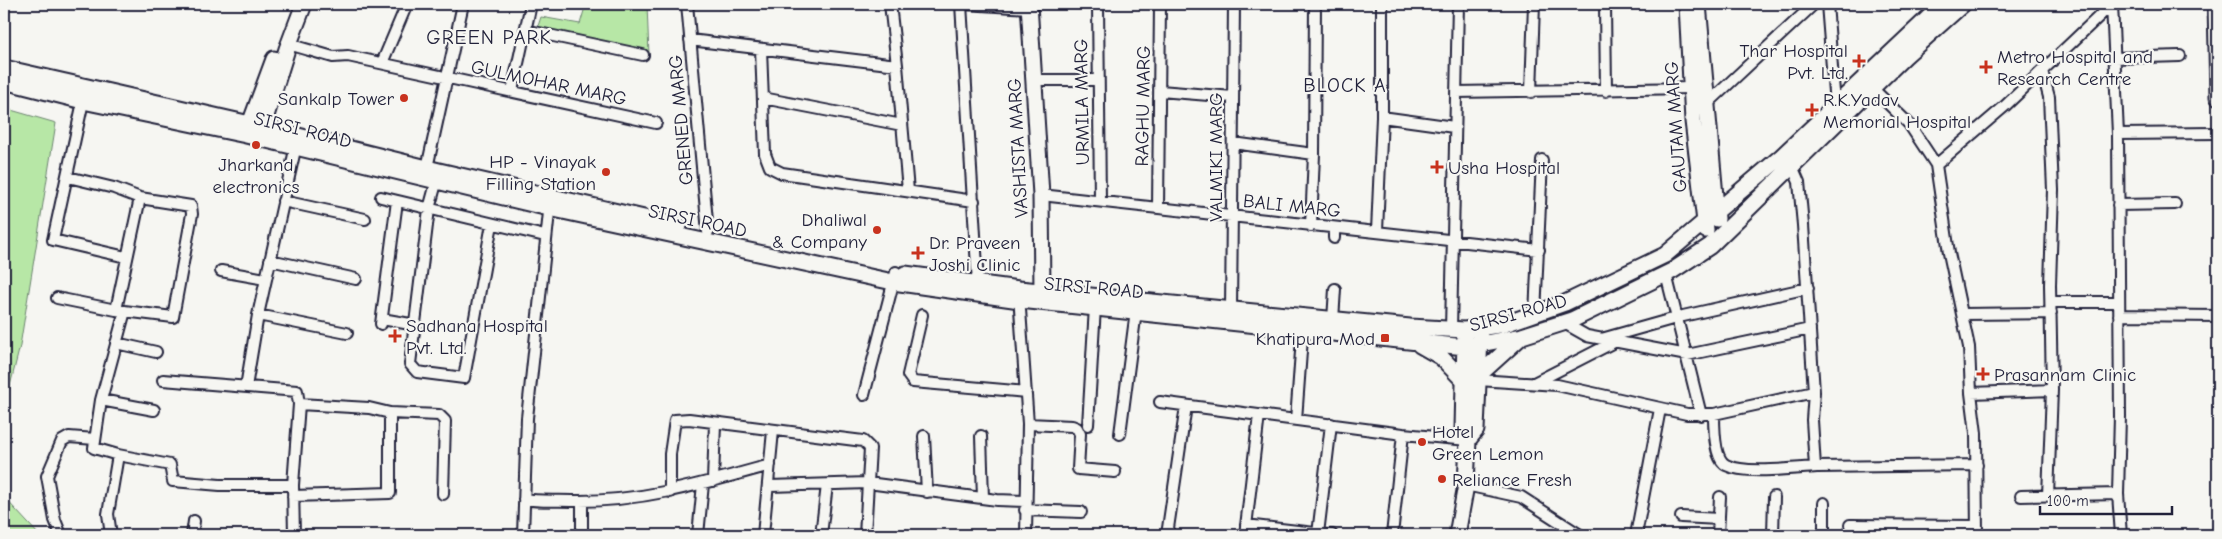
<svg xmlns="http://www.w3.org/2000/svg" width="2222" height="539" font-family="'Comic Neue',sans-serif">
<rect width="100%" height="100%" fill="#f6f6f2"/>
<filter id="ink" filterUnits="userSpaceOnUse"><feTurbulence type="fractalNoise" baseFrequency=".02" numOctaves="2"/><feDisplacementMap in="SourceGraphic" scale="10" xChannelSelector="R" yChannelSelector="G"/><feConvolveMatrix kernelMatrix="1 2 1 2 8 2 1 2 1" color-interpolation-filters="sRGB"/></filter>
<g filter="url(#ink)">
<path fill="#b7e7a6" stroke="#6c8470" d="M586,4H647L649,55L537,29L541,17L580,24Z
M4,108L56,123L20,346L4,410Z
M4,497L39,535H4Z"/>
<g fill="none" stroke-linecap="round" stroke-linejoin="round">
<g stroke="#22223b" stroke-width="14">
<path id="street" d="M687,4L708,232
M890,4L897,65
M961,4L978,284
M965,4L1029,8
M1098,4L1100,201
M1605,4L1606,91
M1827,4L1835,105
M2112,4L2118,134L2120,416L2118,494L2121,535
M525,30L643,55
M690,40L897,65L908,191
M288,44L333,57L348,56L656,123
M761,49L765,154L770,167L782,173L974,201
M2115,58L2180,56
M382,63L407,4
M2042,71L2049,97L2053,190L2050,285L2052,390L2048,496
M1033,80H1098
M1869,85L1909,124L1936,165L1949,253L1969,347L1971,393L1976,433L1977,535
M512,91L531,4
M1160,91L1233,97
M1456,92L1692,88
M1531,92L1534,4
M84,97L53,240L126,257
M763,98L902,125
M1706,105L1814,4
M1382,117L1454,127
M2118,134L2218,133
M1233,143L1314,154
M1936,165L2005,106L2112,4
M1792,166L1799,182L1803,225L1814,392L1812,420L1815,467
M427,168L463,4
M438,176L429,209L410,364L417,372L464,378L492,224
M1041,195L1539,250
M381,197L545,236
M283,201L365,219
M2118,205L2175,204
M1158,208L1160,4
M1311,226L1314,154L1315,4
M1334,228V238
M1377,231L1382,117V4
M270,260L356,279
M221,271L265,279
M1666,274L1701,415
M1019,295L1028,424L1026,535
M57,298L116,310L173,317L192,214L191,206L140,198L114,188L68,177
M2051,302H2119
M116,310L140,198
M1231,310L1234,4
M1963,314L2051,313
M258,315L347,333
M922,315L908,375L913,382L1026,392
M1535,315L1542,160
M2119,315L2218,316
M382,319L416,325
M1333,320L1335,289
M1564,323L1587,336L1687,355L1810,329
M381,324L397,201
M1451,330L1458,4
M1605,338L1683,316L1808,288
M116,343L156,352
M163,380L297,391L299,404L293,485L294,535
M1478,380L1557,385L1687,414H1714L1814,392
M1534,383L1616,341
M246,387L258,315L297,141
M1971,393L2052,390
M864,395L896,272
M101,400L154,410
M1160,402L1403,434L1468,440
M390,413L439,415L445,421L443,494
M1714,414C1714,425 1714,459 1726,465C1746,475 1794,468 1817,467C1870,466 1924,466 1977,465
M1296,420L1303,324
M1028,424L1072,426L1077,428L1080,434L1078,469L1115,472
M1088,425L1095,307
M1120,434L1136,311
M924,436L927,492
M981,436L983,498
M118,455L170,465L173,481L220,485H293
M713,481L715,423
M1466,485L1521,497L1580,535
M770,486L868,483L997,500L1025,501
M670,492V454L675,420L689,419L863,441L870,448L865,535
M293,496L390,493V413L369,408L299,404
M2021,496L2118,494
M524,499C541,502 557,500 574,501C642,502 705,483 770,465
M582,501V535
M1025,510L1081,512
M1681,517L1719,519
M1246,525L1332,535
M1850,525L1977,526
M1318,534L1331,424
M61,535L55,520L47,476L62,441L69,437L95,439
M111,535L108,514L118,455L94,448L101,400L125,311
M192,535L194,521
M523,535L527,418L550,203
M698,535L703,484
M763,535L773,431
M821,535L827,485
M1167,535L1186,406
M1245,535L1259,415
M1392,535L1403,434
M1636,535L1660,409
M1718,535L1720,497
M1773,535L1774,497
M1824,535V503"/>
</g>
<g stroke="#22223b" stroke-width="19">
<path id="secondary" d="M1029,4L1041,195L1042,291
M1687,4L1693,121L1706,230
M1698,4L1717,219
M2216,4L2218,97
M4,68L250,124L439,171L679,226
M4,81L83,101L246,135L549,208L893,282L1020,300L1465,347L1522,336L1572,320L1672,271L1710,246L1905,56L1963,4
M247,132L274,59
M260,135L287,49L304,4
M905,274L1019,289L1410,327L1465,330L1505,324L1565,303L1665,255L1782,156L1943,4
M1465,338L1463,429L1468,440
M1420,345L1441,357L1465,382
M1479,375L1522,336
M1457,535L1466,485L1468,440L1476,430L1480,336"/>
</g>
<use href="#street" stroke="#f6f6f2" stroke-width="10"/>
<use href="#secondary" stroke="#f6f6f2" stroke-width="15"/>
</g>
</g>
<g fill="#c8321e" stroke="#f6f6f2" stroke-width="2">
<path d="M1856.5 53.5h5v5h5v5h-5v5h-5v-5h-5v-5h5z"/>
<path d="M1983.5 59.5h5v5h5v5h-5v5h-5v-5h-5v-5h5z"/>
<circle cx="404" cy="98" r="5"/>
<path d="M1809.5 102.5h5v5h5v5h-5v5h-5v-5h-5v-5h5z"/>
<circle cx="256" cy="145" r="5"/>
<path d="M1434.5 159.5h5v5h5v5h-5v5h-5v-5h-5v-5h5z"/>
<circle cx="606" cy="172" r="5"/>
<circle cx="877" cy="230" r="5"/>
<path d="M915.5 245.5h5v5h5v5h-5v5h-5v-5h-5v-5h5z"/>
<path d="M392.5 328.5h5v5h5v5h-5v5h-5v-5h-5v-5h5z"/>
<rect x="1380" y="333" width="10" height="10" rx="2.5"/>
<path d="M1980.5 366.5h5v5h5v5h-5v5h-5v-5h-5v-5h5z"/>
<circle cx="1422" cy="442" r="5"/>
<circle cx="1442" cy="479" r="5"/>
</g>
<g text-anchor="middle" stroke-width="4.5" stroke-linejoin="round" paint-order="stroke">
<g font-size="19" fill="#22223b" stroke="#f6f6f2" text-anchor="start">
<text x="1848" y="57" text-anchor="end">Thar Hospital<tspan x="1848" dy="22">Pvt. Ltd.</tspan></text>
<text x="1997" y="63">Metro Hospital and<tspan x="1997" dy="22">Research Centre</tspan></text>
<text x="394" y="105" text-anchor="end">Sankalp Tower</text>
<text x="1823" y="106">R.K.Yadav<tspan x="1823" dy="22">Memorial Hospital</tspan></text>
<text x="596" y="168" text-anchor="end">HP - Vinayak<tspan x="596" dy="22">Filling Station</tspan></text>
<text x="256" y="171" text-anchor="middle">Jharkand<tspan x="256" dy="22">electronics</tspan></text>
<text x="1448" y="174">Usha Hospital</text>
<text x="867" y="226" text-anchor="end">Dhaliwal<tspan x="867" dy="22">&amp; Company</tspan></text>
<text x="929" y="249">Dr. Praveen<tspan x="929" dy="22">Joshi Clinic</tspan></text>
<text x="406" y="332">Sadhana Hospital<tspan x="406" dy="22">Pvt. Ltd.</tspan></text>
<text x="1375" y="345" text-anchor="end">Khatipura Mod</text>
<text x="1994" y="381">Prasannam Clinic</text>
<text x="1432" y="438">Hotel<tspan x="1432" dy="22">Green Lemon</tspan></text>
<text x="1452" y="486">Reliance Fresh</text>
</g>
<g font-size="19" fill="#22223b" stroke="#f6f6f2">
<text transform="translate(549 82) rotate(12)" y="7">GULMOHAR MARG</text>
<text transform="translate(1081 102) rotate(-91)" y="7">URMILA MARG</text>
<text transform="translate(1142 106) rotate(-89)" y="7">RAGHU MARG</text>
<text transform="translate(680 120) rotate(-95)" y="7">GRENED MARG</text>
<text transform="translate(1675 127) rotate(-94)" y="7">GAUTAM MARG</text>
<text transform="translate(303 129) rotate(14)" y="7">SIRSI ROAD</text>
<text transform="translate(1017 148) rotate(-93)" y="7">VASHISTA MARG</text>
<text transform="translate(1215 157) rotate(-90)" y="7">VALMIKI MARG</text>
<text transform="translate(1292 205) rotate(6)" y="7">BALI MARG</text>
<text transform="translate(698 220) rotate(12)" y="7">SIRSI ROAD</text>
<text transform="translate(1094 287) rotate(5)" y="7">SIRSI ROAD</text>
<text transform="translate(1518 312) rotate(-15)" y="7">SIRSI ROAD</text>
</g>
<g font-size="20" letter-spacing="1" fill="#22223b" stroke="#f6f6f2">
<text x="489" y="44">GREEN PARK</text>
<text x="1345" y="92">BLOCK A</text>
</g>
</g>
<rect width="2222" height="539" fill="none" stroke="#f6f6f2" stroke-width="20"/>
<rect x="10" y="10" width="2202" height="519" fill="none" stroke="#22223b" stroke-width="2" filter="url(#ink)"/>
<path d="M2040 506v8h132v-8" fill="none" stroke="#22223b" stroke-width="2.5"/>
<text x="2047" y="506" font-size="15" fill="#22223b" stroke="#f6f6f2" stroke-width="4" paint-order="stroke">100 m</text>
</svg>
